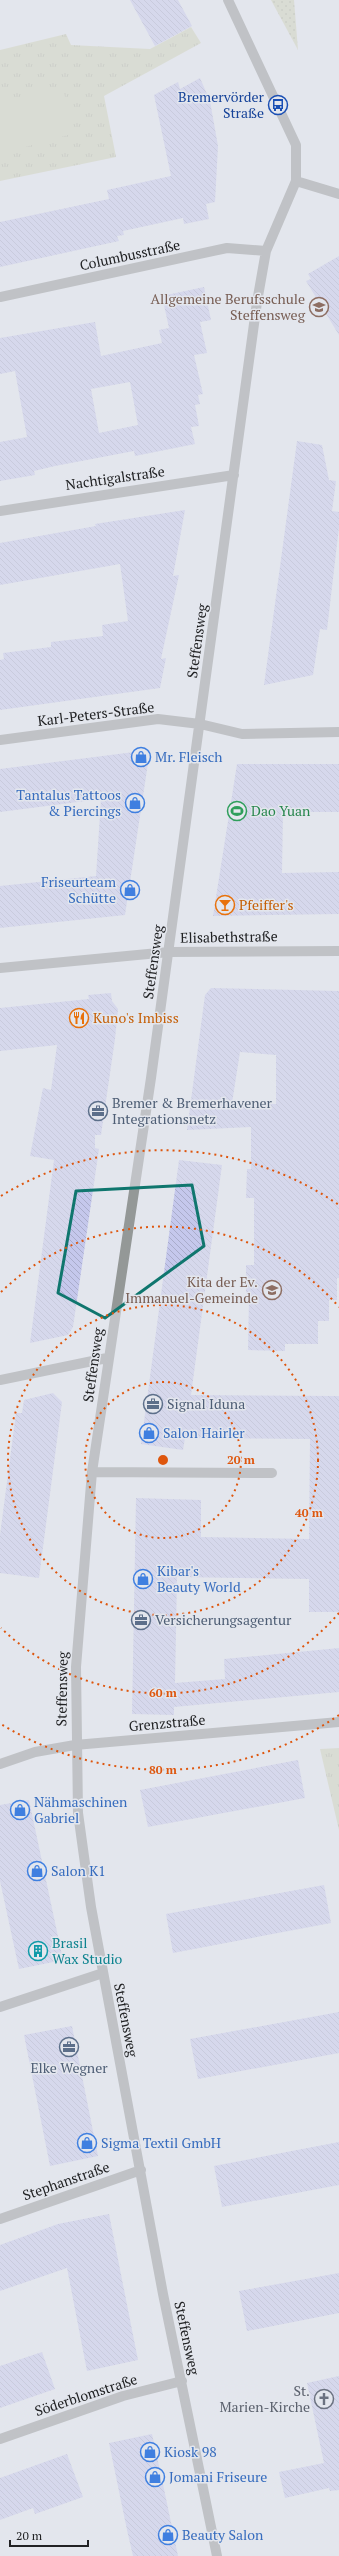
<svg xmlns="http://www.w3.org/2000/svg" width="339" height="2556" font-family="'PT Serif',serif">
<defs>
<pattern id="grass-dots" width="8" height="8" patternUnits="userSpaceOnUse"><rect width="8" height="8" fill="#cdd1b7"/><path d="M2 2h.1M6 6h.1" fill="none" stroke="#b0b39d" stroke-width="1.8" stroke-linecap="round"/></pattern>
<pattern id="park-tufts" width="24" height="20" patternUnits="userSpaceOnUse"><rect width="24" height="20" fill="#cdd1b7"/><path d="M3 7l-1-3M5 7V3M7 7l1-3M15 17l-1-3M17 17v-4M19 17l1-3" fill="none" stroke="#b0b39d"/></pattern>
<pattern id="building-back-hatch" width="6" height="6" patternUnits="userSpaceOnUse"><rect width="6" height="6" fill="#c5c8ec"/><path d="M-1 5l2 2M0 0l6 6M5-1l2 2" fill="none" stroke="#a9acca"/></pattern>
</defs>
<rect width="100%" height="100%" fill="#e3e6ed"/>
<path fill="url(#grass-dots)" d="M271,0H294L298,50Z"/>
<path fill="url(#park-tufts)" d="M191,27L201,43L104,96L116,157L0,181V50L66,34L71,45L150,49Z
M339,1748V1830L320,1749Z"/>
<path fill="#cdd1b7" d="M62,86L75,133L0,154V103Z"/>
<path fill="url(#building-back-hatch)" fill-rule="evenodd" d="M130,0H178L192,26L155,46Z
M200,78L210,101L218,146L215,202L206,204L209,219L184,224L183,218L123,231L124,235L117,236L119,241L0,267V222L109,199L107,190L171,176L154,95L178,82L180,89Z
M339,256V335L306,281L311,279L308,274Z
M204,287L211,320L200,322L207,353L194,355L203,394L198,395L200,404L195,405L199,426L191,427L195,444L135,456L134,451L55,466L34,471L35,475L0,481V442L27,437L15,371L0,374V338L95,322L101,356L162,343L159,330L169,328L162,296ZM130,382L138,425L99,433L91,389Z
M297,441L322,445L329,480L336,481L332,511L339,512V527L327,630L320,629L313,675L264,685Z
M185,510L173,576L179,575L161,659L166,658L160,688L0,710V660L4,659L3,653L51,647V642L103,636L102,625L128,621L120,564L0,585V543L96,526L95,524Z
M150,750L125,915L0,928V886L96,876L101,799L0,812V769Z
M237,764H339V812H283L282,873L339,872V914L213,916Z
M211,988L339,991V1278H337V1300H329V1321H318V1344H285V1351L248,1350L249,1297H246V1265H254V1198H246L247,1169H251V1127L187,1130L205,995ZM240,1052L276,1055V1104L232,1103Z
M111,993L112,1001L118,1009L115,1039L101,1135H95V1148L99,1149L73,1327L68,1335L30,1343L54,1160L30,1156L43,1088L51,1090L57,1045L0,1051V1008L89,999L88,995Z
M179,1160L222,1165L191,1395L339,1396V1612H309V1579L177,1577L175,1683L225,1679L224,1659L339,1648V1692L174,1707V1715L132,1714L136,1498L201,1500V1537L309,1539L310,1439L185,1438L183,1450L141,1444Z
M53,1393L62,1402L39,1578L0,1573V1535L16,1413H22L24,1400Z
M298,1760L305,1798L148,1827L140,1790Z
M29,1800L63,1960L19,1969L0,1881V1805Z
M324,1885L331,1923L173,1953L166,1914Z
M339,2012V2053L198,2079L190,2039Z
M72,2026L98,2156L50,2166L24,2035Z
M339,2142V2185L222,2207L214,2166Z
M109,2214L138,2360L87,2371L67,2268L0,2291V2245L58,2224Z
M339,2273V2313L247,2331L239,2291Z
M42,2352L55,2389L0,2408V2366Z
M339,2376V2490L330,2491L329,2488L285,2498L279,2472L324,2463L307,2383Z
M152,2434L164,2489L178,2556H133L127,2530L109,2443Z
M67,2454L83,2497L35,2514L33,2508L0,2520V2478Z"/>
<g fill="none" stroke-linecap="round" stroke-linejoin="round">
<path stroke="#949897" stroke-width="10" d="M296,181L339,194
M0,297L227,248L266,251
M0,511L234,475
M0,740L158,719L200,724L242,734L339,732
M0,968L169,952L339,951
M0,1380L107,1358
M92,1472L272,1473
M0,1764L35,1752L75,1745L339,1722
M0,2007L103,1973
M0,2219L141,2170
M0,2439L123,2396L182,2381
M217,2556L163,2294L91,1907L78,1813L76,1667L92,1472L151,1078L257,302L266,251L296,181V145L228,0"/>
</g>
<path d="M0 0H339V2556H0ZM192,1185L204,1246L105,1318L58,1293L76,1191Z" fill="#e3e6ed" fill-opacity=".55" fill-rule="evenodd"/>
<path fill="none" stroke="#0f766e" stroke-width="3" stroke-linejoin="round" d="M192,1185L204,1246L105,1318L58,1293L76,1191Z"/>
<g fill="none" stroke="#de560d" stroke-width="2" stroke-dasharray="2 4">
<circle cx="163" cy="1460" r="78"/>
<circle cx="163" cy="1460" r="155"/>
<path d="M339 1613A233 233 0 0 1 1 1628M1 1292A233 233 0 0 1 339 1307"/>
<path d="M339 1715A310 310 0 0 1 1 1724M1 1196A310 310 0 0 1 339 1205"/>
</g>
<defs>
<g id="bus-ring" transform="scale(1)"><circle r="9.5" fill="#e3e6ed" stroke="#1a4fb4" stroke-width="1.5"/><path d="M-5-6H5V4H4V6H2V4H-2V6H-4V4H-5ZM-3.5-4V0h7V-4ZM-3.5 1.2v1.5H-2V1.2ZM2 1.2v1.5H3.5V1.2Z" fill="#1a4fb4"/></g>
<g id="school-ring" transform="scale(1)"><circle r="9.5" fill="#e3e6ed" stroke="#8d6e63" stroke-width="1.5"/><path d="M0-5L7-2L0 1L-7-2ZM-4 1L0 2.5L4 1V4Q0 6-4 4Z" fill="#8d6e63"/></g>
<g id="shop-ring" transform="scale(1)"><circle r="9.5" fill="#e3e6ed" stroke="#3f7fe0" stroke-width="1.5"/><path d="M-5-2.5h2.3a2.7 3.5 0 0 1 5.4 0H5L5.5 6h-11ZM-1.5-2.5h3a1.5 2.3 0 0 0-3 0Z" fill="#3f7fe0"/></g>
<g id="stadium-ring" transform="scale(1)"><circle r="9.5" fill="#e3e6ed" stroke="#2e9e5b" stroke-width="1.5"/><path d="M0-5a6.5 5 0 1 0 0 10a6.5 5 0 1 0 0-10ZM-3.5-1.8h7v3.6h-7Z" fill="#2e9e5b"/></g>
<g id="bar-ring" transform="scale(1)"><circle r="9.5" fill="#e3e6ed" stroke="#e8710a" stroke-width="1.5"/><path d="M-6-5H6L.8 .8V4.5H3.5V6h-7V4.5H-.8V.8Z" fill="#e8710a"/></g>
<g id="restaurant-ring" transform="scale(1)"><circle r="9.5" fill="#e3e6ed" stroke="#e8710a" stroke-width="1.5"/><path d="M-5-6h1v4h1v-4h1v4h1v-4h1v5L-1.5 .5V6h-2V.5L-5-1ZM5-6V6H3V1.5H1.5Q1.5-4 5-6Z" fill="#e8710a"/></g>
<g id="office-ring" transform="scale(1)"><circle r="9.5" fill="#e3e6ed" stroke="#5c6f8a" stroke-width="1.5"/><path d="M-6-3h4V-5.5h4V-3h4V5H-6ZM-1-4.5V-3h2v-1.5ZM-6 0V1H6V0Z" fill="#5c6f8a"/></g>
<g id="building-ring" transform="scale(1)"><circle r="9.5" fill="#e3e6ed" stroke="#0f9aa8" stroke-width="1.5"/><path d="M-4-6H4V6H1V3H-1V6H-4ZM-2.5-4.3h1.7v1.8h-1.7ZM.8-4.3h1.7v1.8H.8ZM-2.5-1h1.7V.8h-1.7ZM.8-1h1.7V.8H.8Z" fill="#0f9aa8"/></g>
<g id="church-ring" transform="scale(1)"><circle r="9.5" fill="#e3e6ed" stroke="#6b7280" stroke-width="1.5"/><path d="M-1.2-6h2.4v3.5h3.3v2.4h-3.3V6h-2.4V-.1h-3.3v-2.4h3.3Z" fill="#6b7280"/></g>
</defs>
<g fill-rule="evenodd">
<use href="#bus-ring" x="278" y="105"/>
<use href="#school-ring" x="319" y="307"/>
<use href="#shop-ring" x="141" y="757"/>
<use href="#shop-ring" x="135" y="803"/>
<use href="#stadium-ring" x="237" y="811"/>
<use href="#shop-ring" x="130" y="890"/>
<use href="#bar-ring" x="225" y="905"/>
<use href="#restaurant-ring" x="79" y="1018"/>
<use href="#office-ring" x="98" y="1111"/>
<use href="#school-ring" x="272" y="1290"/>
<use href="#office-ring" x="153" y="1404"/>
<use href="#shop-ring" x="149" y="1433"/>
<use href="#shop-ring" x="143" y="1579"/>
<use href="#office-ring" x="141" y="1620"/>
<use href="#shop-ring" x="20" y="1810"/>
<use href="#shop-ring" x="37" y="1871"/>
<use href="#building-ring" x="38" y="1951"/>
<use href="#office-ring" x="69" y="2047"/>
<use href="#shop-ring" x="87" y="2143"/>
<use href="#church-ring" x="324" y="2399"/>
<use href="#shop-ring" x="150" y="2452"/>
<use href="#shop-ring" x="155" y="2477"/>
<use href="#shop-ring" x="168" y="2535"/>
</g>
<g text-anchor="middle" stroke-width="3" stroke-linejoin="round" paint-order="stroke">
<g font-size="14" fill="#164399" stroke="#e3e6ed" text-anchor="end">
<text x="264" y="102">Bremervörder<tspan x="264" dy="16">Straße</tspan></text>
</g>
<g font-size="14" fill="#212224" stroke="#e3e6ed">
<text transform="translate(130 255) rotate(-12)" y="5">Columbusstraße</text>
<text transform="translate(115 478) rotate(-8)" y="5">Nachtigalstraße</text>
<text transform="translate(197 641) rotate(-82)" y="5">Steffensweg</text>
<text transform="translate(96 714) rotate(-7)" y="5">Karl-Peters-Straße</text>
<text transform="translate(229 937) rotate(-1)" y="5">Elisabethstraße</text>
<text transform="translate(153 962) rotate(-82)" y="5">Steffensweg</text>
<text transform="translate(93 1365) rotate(-82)" y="5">Steffensweg</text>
<text transform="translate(62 1689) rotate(-89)" y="5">Steffensweg</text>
<text transform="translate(167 1723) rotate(-5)" y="5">Grenzstraße</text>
<text transform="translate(126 2020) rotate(79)" y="5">Steffensweg</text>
<text transform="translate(66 2181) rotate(-19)" y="5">Stephanstraße</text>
<text transform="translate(187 2338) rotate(78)" y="5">Steffensweg</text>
<text transform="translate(86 2395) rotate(-18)" y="5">Söderblomstraße</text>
</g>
<g font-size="14" fill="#785e54" stroke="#e3e6ed" text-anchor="end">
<text x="305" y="304">Allgemeine Berufsschule<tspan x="305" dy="16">Steffensweg</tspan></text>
<text x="258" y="1287">Kita der Ev.<tspan x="258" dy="16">Immanuel-Gemeinde</tspan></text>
</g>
<g font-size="14" fill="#366cbe" stroke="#e3e6ed" text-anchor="start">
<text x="155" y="762">Mr. Fleisch</text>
<text x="121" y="800" text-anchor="end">Tantalus Tattoos<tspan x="121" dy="16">&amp; Piercings</tspan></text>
<text x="116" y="887" text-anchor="end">Friseurteam<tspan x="116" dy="16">Schütte</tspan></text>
<text x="163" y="1438">Salon Hairler</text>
<text x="157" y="1576">Kibar's<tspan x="157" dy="16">Beauty World</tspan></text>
<text x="34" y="1807">Nähmaschinen<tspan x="34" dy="16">Gabriel</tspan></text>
<text x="51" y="1876">Salon K1</text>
<text x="101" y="2148">Sigma Textil GmbH</text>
<text x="164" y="2457">Kiosk 98</text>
<text x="169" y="2482">Jomani Friseure</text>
<text x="182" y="2540">Beauty Salon</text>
</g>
<g font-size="14" fill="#27864d" stroke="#e3e6ed" text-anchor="start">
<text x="251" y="816">Dao Yuan</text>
</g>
<g font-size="14" fill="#c56008" stroke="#e3e6ed" text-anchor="start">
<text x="239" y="910">Pfeiffer's</text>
<text x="93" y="1023">Kuno's Imbiss</text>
</g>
<g font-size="14" fill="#4e5e75" stroke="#e3e6ed" text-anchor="start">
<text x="112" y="1108">Bremer &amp; Bremerhavener<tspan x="112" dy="16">Integrationsnetz</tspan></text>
<text x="167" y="1409">Signal Iduna</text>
<text x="155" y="1625">Versicherungsagentur</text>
<text x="69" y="2073" text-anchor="middle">Elke Wegner</text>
</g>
<g font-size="14" fill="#0d838f" stroke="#e3e6ed" text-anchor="start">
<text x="52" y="1948">Brasil<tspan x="52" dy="16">Wax Studio</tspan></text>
</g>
<g font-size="14" fill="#5b616d" stroke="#e3e6ed" text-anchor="end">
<text x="310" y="2396">St.<tspan x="310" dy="16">Marien-Kirche</tspan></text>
</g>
</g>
<circle cx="163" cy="1460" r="6" fill="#de560d" stroke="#e3e6ed" stroke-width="2"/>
<g font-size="12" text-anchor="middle" font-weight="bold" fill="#de560d" stroke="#e3e6ed" stroke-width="3" stroke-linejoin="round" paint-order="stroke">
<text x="241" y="1464">20 m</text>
<text x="309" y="1517">40 m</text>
<text x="163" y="1697">60 m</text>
<text x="163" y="1774">80 m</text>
</g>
<path d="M10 2540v6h78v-6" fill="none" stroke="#212224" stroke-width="2"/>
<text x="16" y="2540" font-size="12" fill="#212224" stroke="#e3e6ed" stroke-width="3" paint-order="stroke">20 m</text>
</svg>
